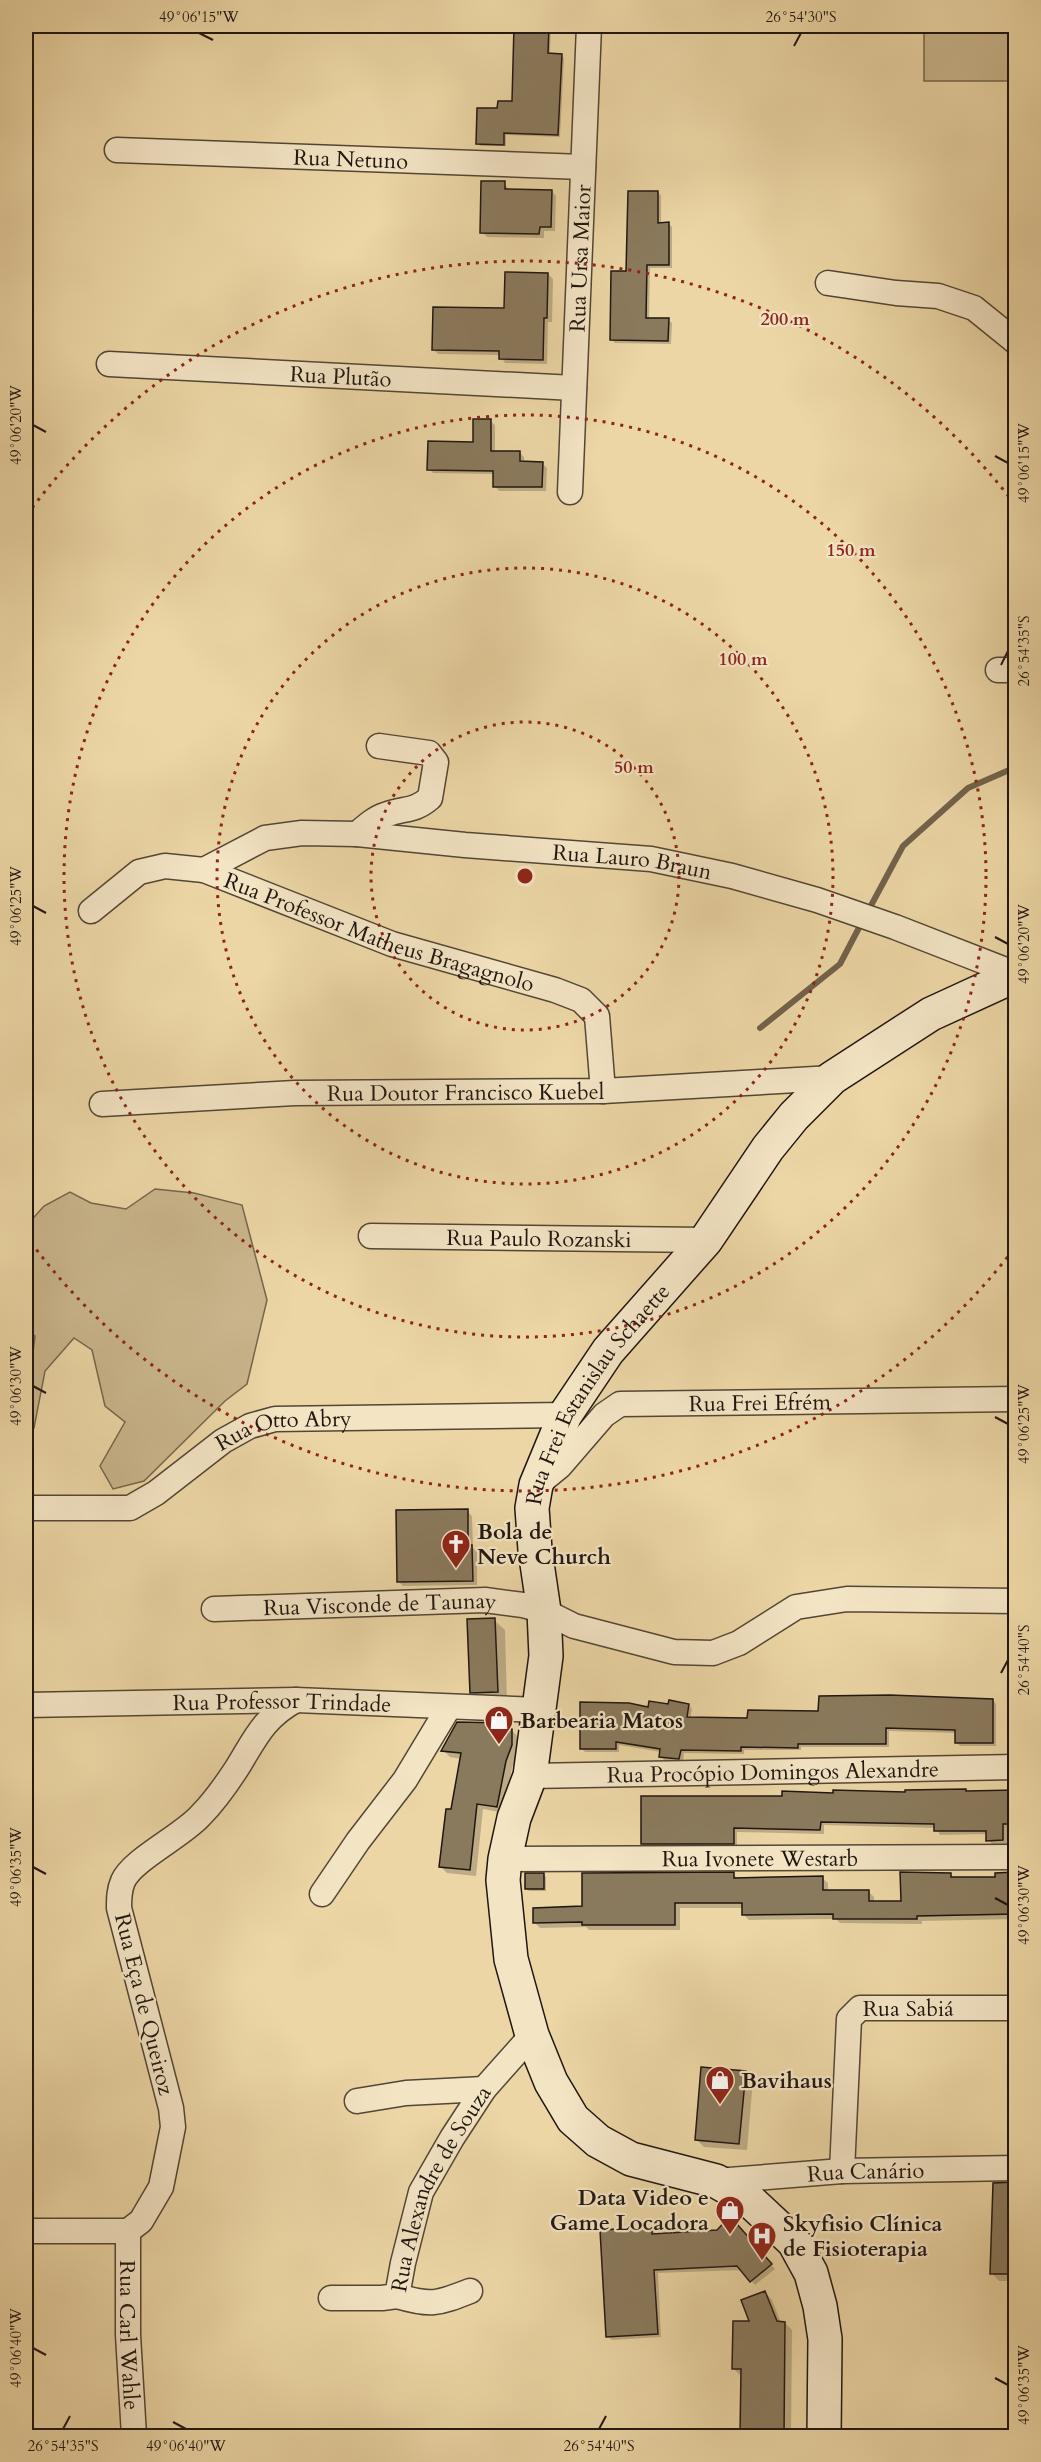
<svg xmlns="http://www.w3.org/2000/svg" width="1041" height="2462" font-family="Cardo,serif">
<rect width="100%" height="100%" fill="#ecd6a5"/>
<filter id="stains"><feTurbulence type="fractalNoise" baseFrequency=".00333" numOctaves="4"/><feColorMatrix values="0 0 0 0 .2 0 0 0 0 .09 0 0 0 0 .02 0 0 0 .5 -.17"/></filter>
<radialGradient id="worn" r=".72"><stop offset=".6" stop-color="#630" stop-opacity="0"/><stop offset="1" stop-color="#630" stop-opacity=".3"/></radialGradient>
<path fill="#c9b58c" stroke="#74664e" stroke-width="1.5" d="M924,26H1015V81H924Z
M155,1189L194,1193L242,1205L267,1300L247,1384L225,1401L144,1481L113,1489L100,1466L125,1422L105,1406L92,1350L74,1338L45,1371L34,1428L26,1427V1374L31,1368L35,1336L26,1329V1226L44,1206L70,1192L91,1203L126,1209Z"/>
<path fill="#0003" d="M516,26H551L550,55H561L564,58L560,137L506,135V146H480L478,143L499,110L514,103Z
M504,183L509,190L552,191L556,196L555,231H544V238L487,237L482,232Z
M658,192L661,196V224H669L672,227V268H650L649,320H668L672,323L671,344L615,343L612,340L627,272Z
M548,274L553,279L552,322H548L547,364L505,363L500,355L438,354L433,349L506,310Z
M490,421L495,425V452L520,453L524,457V463H542L547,468L546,491H499L495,486V474L433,473L429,469L474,443Z
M467,1511L472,1516L473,1548L477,1552V1585L403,1586L398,1581Z
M494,1620L505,1630L507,1702H482L472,1692Z
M993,1700L996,1704V1746H960L956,1742V1733L889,1731V1747H801V1750H744V1754L684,1753L683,1762L664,1760L661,1756V1752L619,1745V1752H585L581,1748L649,1708L669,1706L689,1705L692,1709L690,1719L749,1720L820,1712Z
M506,1724L518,1737V1753L512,1768L504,1813L483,1809L476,1876L447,1873L441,1867L461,1759L450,1757L443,1750Z
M906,1791L1016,1792V1835H1007V1844H992L988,1840V1834L940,1835L936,1828L824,1825V1834L737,1832V1847L646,1848L642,1844L784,1797L906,1793Z
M733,1874L738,1879L822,1878L828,1883V1892H869L874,1897V1903L902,1902L950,1875L954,1879H997L1016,1874V1919L922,1921V1924L840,1923L836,1919L749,1920L744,1915V1908H680V1930H589L586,1927L540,1928L535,1923L584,1907Z
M544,1875L546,1877V1891H529L527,1889Z
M745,2072L753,2080L747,2150L704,2147L696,2139Z
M1016,2184V2281H999L992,2273Z
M734,2222L775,2269L755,2285L742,2270L658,2273L661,2337L612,2340L607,2336L652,2229L656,2235L718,2232Z
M765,2292L772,2300L781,2323H785L792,2330L791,2436H745L742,2433L741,2376L734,2369Z"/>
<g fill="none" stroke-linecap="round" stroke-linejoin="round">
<path stroke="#71624b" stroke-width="6" d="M867,913L903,846L968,788L1016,767
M760,1028L840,964L862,922"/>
</g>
<path fill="#8a7a5d" stroke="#201610" stroke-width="1.5" d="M514,26H549L548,53L562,54L558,135L504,133V145L476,144L477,108H497L498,101H512Z
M481,181H505V189L552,190L551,227H540L539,234L480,233Z
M628,191H658V223L669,222V265H647L646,318H669L668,341L610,340L611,271H626Z
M505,272L548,273L547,318H544L543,360L499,359V351L432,350L433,307L504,308Z
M473,419H491V451H520V461L543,462L542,487H493V471L427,470L428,441L473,442Z
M468,1509V1545H472L473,1581L397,1582L396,1510Z
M495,1618L498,1692L470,1693L467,1619Z
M890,1695L993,1699V1743H955V1730L886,1728V1744H798V1748L741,1747V1751L681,1750L679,1759L659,1757L660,1749L616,1742V1749H580V1702L629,1703L648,1707L649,1701L668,1704L669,1700L689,1704L687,1717L747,1718L748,1710L818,1711L819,1696Z
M457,1722L506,1723L512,1729V1745L506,1761L497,1807L477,1804L470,1870L439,1867L446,1809H451L461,1753L441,1751Z
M966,1789V1791L1015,1790V1824H1003V1840L986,1841V1831H934V1824L821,1822L820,1830L734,1828V1844H641V1796H782V1791L833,1793V1790L905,1792V1790Z
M734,1872V1878L823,1876V1890H869V1901H901L900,1872L951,1873V1877H995V1873L1016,1872V1914L917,1916V1919H833V1914L742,1915V1903H675V1925H582V1922L533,1923V1908L582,1906V1873Z
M525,1873H544V1889H525Z
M701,2067L746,2071L739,2144L695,2140Z
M1016,2182V2274H990L993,2183Z
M730,2216L772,2264L750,2282L737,2266L654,2270L658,2334L606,2337L600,2230L652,2227V2234L717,2230Z
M765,2291L777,2321L785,2322L784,2436L740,2434L741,2369H732L733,2321H749L741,2300Z"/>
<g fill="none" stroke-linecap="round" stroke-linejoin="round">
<g stroke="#534635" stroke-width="27">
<g id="minor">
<path id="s1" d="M117,150L583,167"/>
<path d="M828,283L896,293L938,296L974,308L1016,342"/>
<path id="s2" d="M109,364L574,388"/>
<path id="s3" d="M570,492L589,26"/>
<path d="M998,670H1016"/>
<path d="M357,834C365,827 375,818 385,815C405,807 412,813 430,798L436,762L429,753L379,746"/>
<path id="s4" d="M204,870L265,838L302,833L357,834L465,845L651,859L732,876L817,900L895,927L1016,974"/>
<path id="s5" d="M91,911L139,872L165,866L204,870L392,944L555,990L581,1000L597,1016L603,1091"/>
<path id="s6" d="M102,1104L295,1093L603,1091L832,1078"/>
<path id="s7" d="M371,1236L706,1240"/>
<path id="s8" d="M538,1484L560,1466L604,1415L620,1404L1016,1399"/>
<path id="s9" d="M26,1508H130L156,1493L223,1441L250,1426L275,1419L565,1415"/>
<path id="s10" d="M214,1609L485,1600L523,1605L544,1611L574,1626L674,1652L713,1653L739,1643L796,1607L847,1599L1016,1601"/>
<path id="s11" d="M26,1705L296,1700L539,1710"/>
<path id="s12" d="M530,1776L1016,1767"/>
<path id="s13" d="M505,1859L1016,1857"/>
<path d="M322,1894L358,1841L405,1780L449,1707"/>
<path d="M357,2101L406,2093L484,2089"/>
<path id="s14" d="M842,2171L849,2019L860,2008H1016"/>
<path id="s15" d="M716,2181L842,2171L1016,2168"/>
<path d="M26,2231H128L141,2221L161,2187L173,2127L171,2108L119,1908C119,1899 119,1890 123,1881C132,1860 182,1836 200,1816C214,1802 226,1785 237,1768C255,1739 264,1717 296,1700"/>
<path id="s16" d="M128,2231V2335L134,2436"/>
<path d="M397,2296C431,2306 437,2304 470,2291"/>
<path id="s17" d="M331,2298H382L397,2296L403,2263L421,2192L452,2138L484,2089L532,2035"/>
</g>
</g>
<g stroke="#201610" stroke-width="36">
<g id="secondary">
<path id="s18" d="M824,2436L825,2339L820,2306L811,2273L794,2242L748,2199L716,2181L631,2159L598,2141L573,2119L551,2082L532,2035L511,1959L503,1880L505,1859L514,1818L530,1776L546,1656L544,1611L535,1550L532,1508L536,1485L565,1415L608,1351L706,1240L768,1148L794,1116L832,1078L931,1014L1016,975"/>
</g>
</g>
<use href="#minor" stroke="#f3e4c4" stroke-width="24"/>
<use href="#secondary" stroke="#f3e4c4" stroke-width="33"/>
</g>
<path fill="none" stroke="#201610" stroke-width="2" d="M199,33L213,40M794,46L801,33M33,425L46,432M995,456L1008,463M1001,665L1008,651M33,906L46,913M995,937L1008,944M33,1386L46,1393M995,1417L1008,1424M1001,1673L1008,1660M33,1867L46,1874M995,1898L1008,1905M33,2348L46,2355M995,2378L1008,2385M173,2422L186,2429M63,2429L70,2416M599,2429L606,2416"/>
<g fill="none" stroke="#8f2418" stroke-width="3" stroke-dasharray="3 6">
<circle cx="525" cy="876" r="154"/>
<circle cx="525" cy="876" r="308"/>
<circle cx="525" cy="876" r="461"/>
<path d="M1013 1250A615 615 0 0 1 27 1237M27 515A615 615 0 0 1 1013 502"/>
</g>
<defs>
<g id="church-pin" transform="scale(1.5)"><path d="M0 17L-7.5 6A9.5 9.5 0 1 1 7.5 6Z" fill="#8f2418" stroke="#f3e4c4"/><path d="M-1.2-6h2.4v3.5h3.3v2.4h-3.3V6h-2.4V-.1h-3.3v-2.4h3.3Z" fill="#fff"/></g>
<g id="shop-pin" transform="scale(1.5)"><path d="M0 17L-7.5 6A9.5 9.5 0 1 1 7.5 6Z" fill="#8f2418" stroke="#f3e4c4"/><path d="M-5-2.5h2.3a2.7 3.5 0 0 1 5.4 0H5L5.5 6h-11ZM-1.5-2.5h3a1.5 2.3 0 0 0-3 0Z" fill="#fff"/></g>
<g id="hospital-pin" transform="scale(1.5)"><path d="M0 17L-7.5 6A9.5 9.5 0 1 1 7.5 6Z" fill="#8f2418" stroke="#f3e4c4"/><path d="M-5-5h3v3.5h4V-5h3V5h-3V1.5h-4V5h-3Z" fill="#fff"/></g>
</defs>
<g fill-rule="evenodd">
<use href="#church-pin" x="456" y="1544"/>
<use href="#shop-pin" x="499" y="1720"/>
<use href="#shop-pin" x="720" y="2080"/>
<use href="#shop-pin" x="730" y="2210"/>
<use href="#hospital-pin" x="762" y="2236"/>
</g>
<g text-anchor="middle" stroke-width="4.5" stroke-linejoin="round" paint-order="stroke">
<g font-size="22" fill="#201610" stroke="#f3e4c4">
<text dy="8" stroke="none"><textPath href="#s1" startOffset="234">Rua Netuno</textPath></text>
<text dy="8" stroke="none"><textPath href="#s3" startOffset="234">Rua Ursa Maior</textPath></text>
<text dy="8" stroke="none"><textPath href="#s2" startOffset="232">Rua Plutão</textPath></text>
<text dy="8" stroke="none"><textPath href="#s4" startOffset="438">Rua Lauro Braun</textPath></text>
<text dy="8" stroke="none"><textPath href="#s5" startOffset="314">Rua Professor Matheus Bragagnolo</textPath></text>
<text dy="8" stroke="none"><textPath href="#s6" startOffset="364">Rua Doutor Francisco Kuebel</textPath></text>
<text dy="8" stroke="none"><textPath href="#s7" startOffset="168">Rua Paulo Rozanski</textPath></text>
<text dy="8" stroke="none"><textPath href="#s18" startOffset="1221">Rua Frei Estanislau Schaette</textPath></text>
<text dy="8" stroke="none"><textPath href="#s8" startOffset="255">Rua Frei Efrém</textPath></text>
<text dy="8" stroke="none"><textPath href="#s9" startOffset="282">Rua Otto Abry</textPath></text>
<text dy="8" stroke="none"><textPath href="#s10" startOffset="166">Rua Visconde de Taunay</textPath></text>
<text dy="8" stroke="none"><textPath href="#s11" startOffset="256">Rua Professor Trindade</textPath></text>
<text dy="8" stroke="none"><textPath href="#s12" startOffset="243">Rua Procópio Domingos Alexandre</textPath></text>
<text dy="8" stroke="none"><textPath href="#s13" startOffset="255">Rua Ivonete Westarb</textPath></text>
<text transform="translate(145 2004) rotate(76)" y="8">Rua Eça de Queiroz</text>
<text dy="8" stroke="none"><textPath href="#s14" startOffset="216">Rua Sabiá</textPath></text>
<text dy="8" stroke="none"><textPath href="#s15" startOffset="150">Rua Canário</textPath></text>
<text dy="8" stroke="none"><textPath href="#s17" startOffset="183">Rua Alexandre de Souza</textPath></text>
<text dy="8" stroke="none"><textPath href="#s16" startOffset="104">Rua Carl Wahle</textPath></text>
</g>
<g font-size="22" font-weight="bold" fill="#201610" stroke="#f3e4c4" text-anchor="start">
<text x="477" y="1539">Bola de<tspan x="477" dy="25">Neve Church</tspan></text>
<text x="520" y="1728">Barbearia Matos</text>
<text x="741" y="2088">Bavihaus</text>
<text x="709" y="2205" text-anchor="end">Data Video e<tspan x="709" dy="25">Game Locadora</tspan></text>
<text x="783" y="2231">Skyfisio Clínica<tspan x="783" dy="25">de Fisioterapia</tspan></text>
</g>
</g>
<circle cx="525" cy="876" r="9" fill="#8f2418" stroke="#f3e4c4" stroke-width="3"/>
<g font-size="18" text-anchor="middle" font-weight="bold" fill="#8f2418" stroke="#f3e4c4" stroke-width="4.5" stroke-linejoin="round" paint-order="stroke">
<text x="785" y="325">200 m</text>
<text x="851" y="556">150 m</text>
<text x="743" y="665">100 m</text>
<text x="634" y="773">50 m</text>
</g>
<rect width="1041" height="2462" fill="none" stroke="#ecd6a5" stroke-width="66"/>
<rect x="33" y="33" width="975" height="2396" fill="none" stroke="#201610" stroke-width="2"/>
<g font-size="15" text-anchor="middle" fill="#201610">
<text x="199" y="22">49°06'15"W</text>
<text x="801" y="22">26°54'30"S</text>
<text transform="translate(16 425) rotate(-90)" y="5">49°06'20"W</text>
<text transform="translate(1024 463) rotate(-90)" y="5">49°06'15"W</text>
<text transform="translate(1024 651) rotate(-90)" y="5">26°54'35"S</text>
<text transform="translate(16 906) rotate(-90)" y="5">49°06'25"W</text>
<text transform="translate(1024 944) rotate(-90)" y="5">49°06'20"W</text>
<text transform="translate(16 1386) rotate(-90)" y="5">49°06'30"W</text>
<text transform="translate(1024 1424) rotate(-90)" y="5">49°06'25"W</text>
<text transform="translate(1024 1660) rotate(-90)" y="5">26°54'40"S</text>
<text transform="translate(16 1867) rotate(-90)" y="5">49°06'35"W</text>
<text transform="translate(1024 1905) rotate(-90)" y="5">49°06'30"W</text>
<text transform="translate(16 2348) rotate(-90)" y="5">49°06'40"W</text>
<text transform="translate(1024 2385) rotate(-90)" y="5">49°06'35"W</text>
<text x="63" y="2451">26°54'35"S</text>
<text x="186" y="2451">49°06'40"W</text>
<text x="599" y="2451">26°54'40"S</text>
</g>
<rect width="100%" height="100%" filter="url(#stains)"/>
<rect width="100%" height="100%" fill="url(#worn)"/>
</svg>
